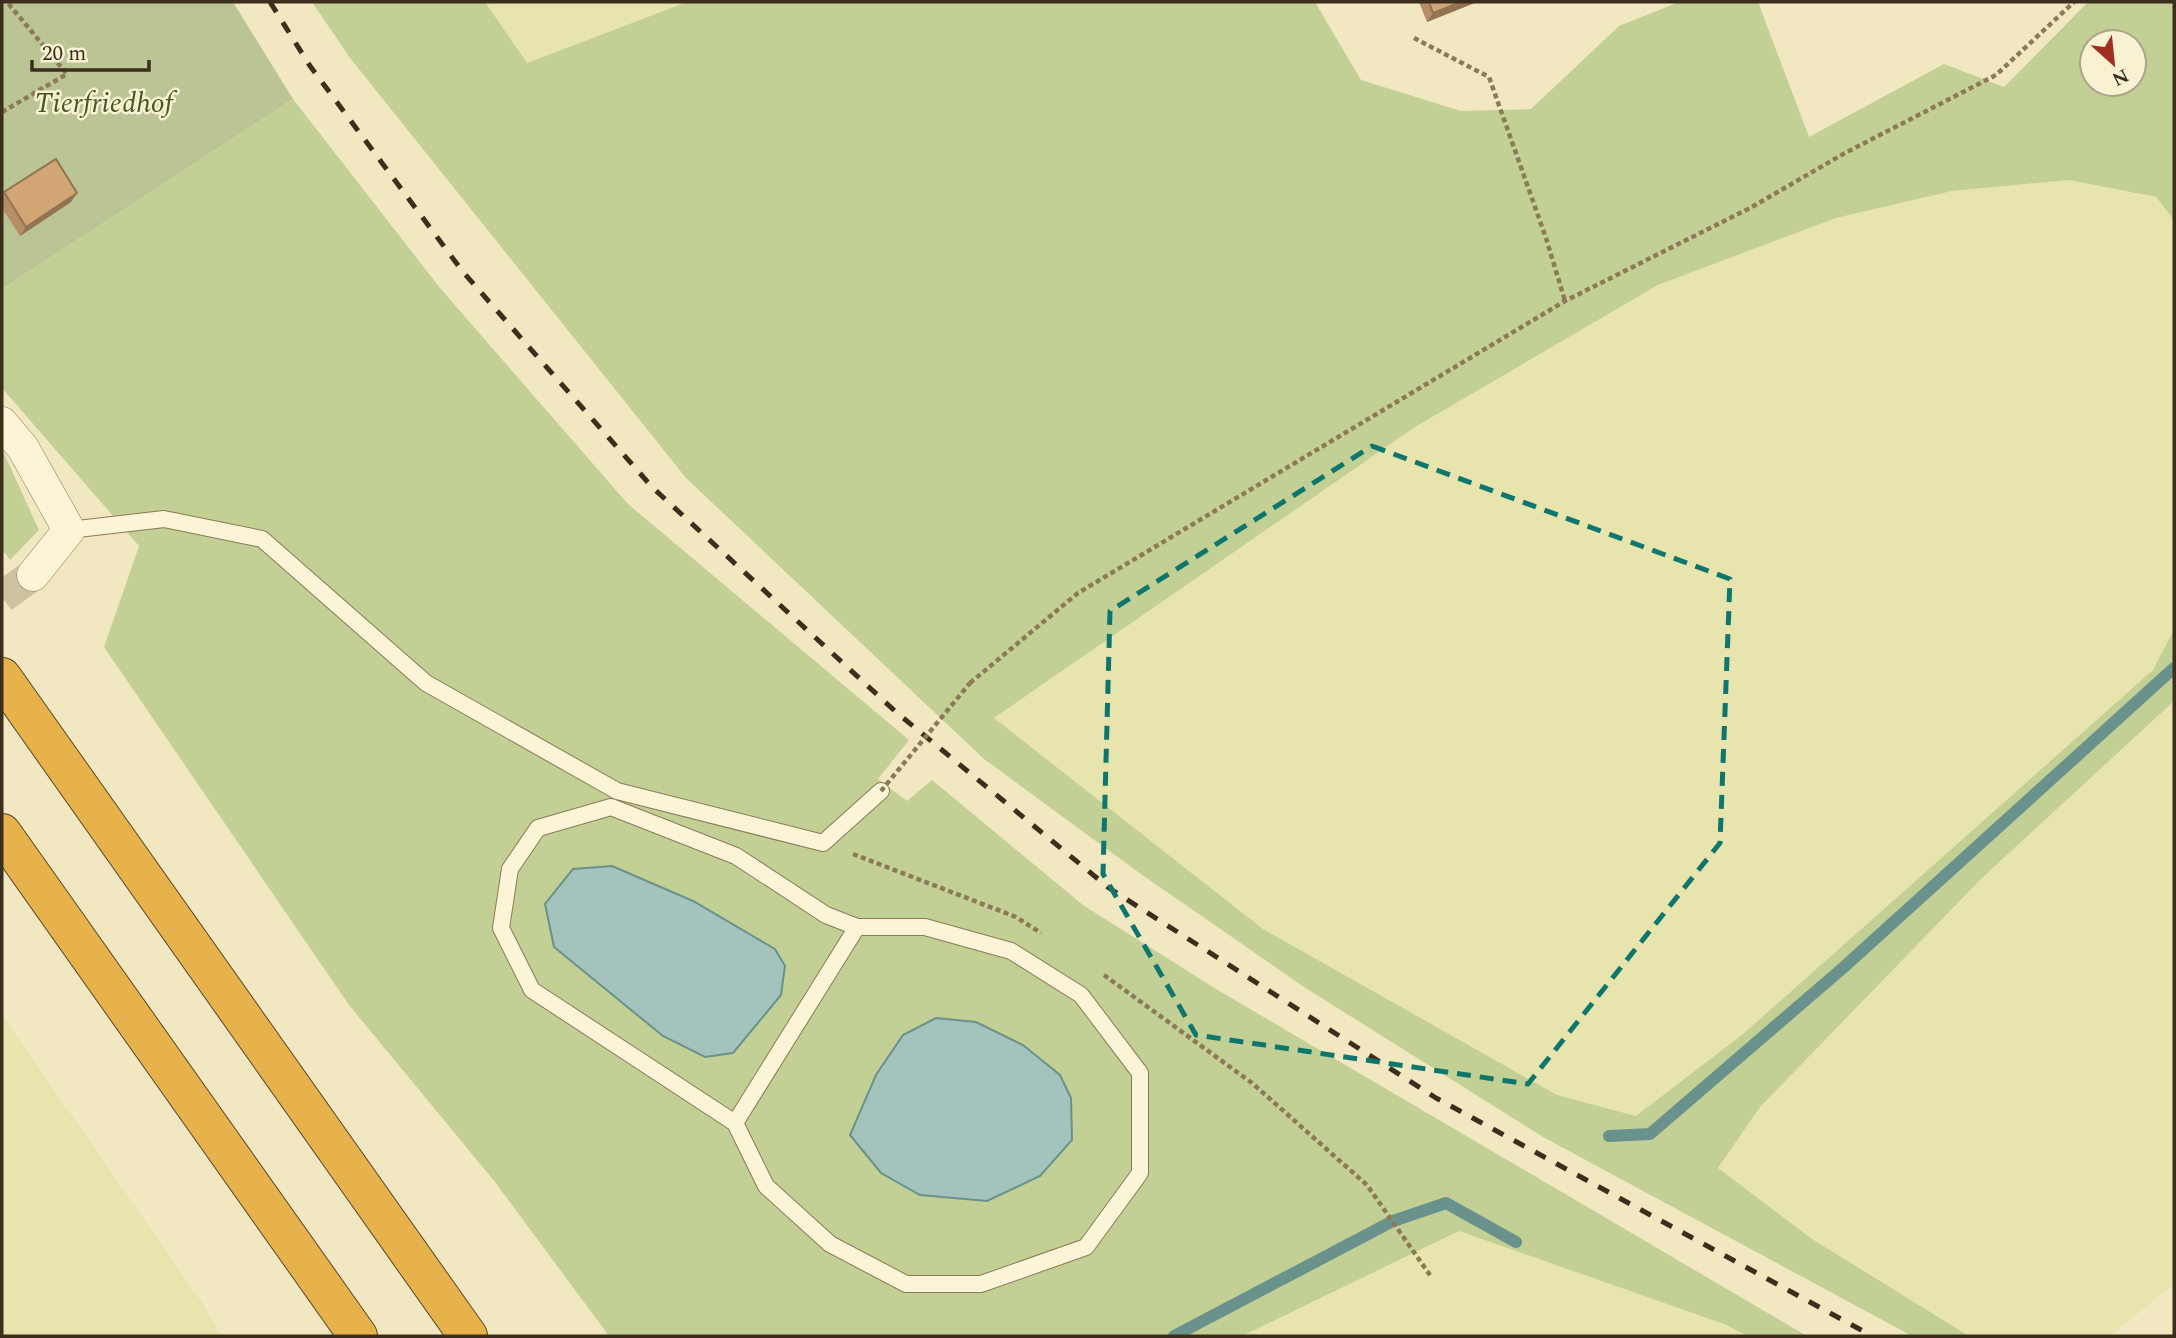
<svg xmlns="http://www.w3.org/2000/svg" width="2176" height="1338" font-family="Spectral,serif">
<rect width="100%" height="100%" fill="#f1e8c2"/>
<path fill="#e7e4ae" d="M485,2H687L527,63Z
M2069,180L2156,198L2174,220V629L2153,670L1743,1034L1636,1116L1557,1095L1263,929L994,718L1415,427L1658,285L1836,218L1952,191Z
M2174,701V1284L2110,1336H1969L1812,1239L1718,1168L1760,1107L1981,879Z
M2,1015L203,1304L222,1336H2Z
M1459,1231L1724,1324L1748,1336H1242Z"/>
<path fill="#c3d095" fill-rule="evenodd" d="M312,2H485L527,63L687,2H1315L1361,80L1461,111L1531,109L1619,26L1679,2H1758L1809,137L1944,64L2004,87L2088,2H2174V220L2156,197L2069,180L1952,191L1836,218L1658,285L1415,427L994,718L1263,929L1557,1095L1636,1116L1743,1034L2153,670L2174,629V701L1981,879L1760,1107L1718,1168L1812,1239L1969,1336H1912L1543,1137L1304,987L1138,872L984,759L686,478L350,58ZM2092,42H2134V84H2092Z
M293,99L440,288L628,504L909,740L878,779L907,801L932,780L1083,905L1216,989L1807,1336H1748L1724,1324L1459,1231L1242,1336H609L495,1182L349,1005L104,647L139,546L2,388V289Z
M2,449L39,530L10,560L2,549Z"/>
<path fill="#bac494" d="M2,2H233L293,99L2,289Z"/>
<path fill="#a4c3bd" stroke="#6a928c" stroke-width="2" d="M612,866L693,901L775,949L785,966L781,995L733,1053L705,1057L663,1036L554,947L545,904L573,869Z
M936,1018L976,1022L1023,1045L1060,1075L1071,1098L1072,1140L1040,1176L987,1201L920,1195L881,1173L850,1135L876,1075L903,1035Z"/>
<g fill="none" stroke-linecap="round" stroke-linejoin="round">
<path stroke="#6a928c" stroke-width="12" d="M1609,1136L1650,1134L1844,967L2174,668
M1174,1336L1393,1221L1446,1203L1516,1242"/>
<path stroke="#cdc3a1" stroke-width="32" stroke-dasharray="32 16" stroke-linecap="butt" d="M2,597L33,575"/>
<g stroke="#8c7957" stroke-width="18">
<path id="service" d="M69,530L164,519L262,539L426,683L617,791L823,843L881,791
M611,807L736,856L826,915L857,927H925L1011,951L1081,995L1140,1073V1173L1086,1247L981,1284H906L830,1244L766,1186L735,1123L532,990L501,928L510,869L538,828Z
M735,1123L857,927"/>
</g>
<g stroke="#8c7957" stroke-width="33">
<path id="minor" d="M2,423L23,448L69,530L33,575"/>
</g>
<g stroke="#5a462c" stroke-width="40">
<path id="motorway" d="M2,677L468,1336
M2,833L358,1336"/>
</g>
<path stroke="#8c7957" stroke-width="4.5" stroke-dasharray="5 3.5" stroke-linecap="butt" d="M1414,38L1489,77L1546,238L1565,301
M2,112L67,74L7,2
M970,683L1078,593L1565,301L1750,208L1845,153L1996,75L2074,2
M853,854L1016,917L1041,933
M1104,975L1252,1083L1367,1185L1432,1278"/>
<use href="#service" stroke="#fbf4d6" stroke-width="16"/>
<use href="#minor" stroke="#fbf4d6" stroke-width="32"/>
<use href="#motorway" stroke="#e7b24c" stroke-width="38"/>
<path stroke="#3b2e1d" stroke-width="5" stroke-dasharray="12 12" stroke-linecap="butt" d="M270,2L310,66L463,272L652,487L896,712L1109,888L1436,1098L1872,1336"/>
<path stroke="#8c7957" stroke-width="4.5" stroke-dasharray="5 3.5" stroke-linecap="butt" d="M881,791L970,683"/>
</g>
<path fill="#b58e65" d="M1419,2H1477L1427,22Z
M4,192L77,193L71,202L20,236L2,208V195Z"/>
<path fill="#937452" d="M1461,2H1477L1427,22L1433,13Z
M77,193L71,202L20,236L26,227Z"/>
<path fill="#d2a575" stroke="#937452" stroke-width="2" d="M1429,2H1461L1433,13Z
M56,159L77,193L26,227L4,192Z"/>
<path fill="none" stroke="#0f766e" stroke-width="5" stroke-dasharray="14 9" stroke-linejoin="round" d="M1372,446L1730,579L1720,843L1528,1084L1196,1035L1103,874L1110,611Z"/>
<g text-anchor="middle" stroke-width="5" stroke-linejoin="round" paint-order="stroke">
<g font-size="28" font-style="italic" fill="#465922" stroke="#f8f1d2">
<text x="104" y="112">Tierfriedhof</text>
</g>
</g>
<rect width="2176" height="1338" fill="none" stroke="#3b2e1d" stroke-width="7"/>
<g transform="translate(2113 63) rotate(153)"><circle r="33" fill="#f8f1d2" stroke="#aca38a" stroke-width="2"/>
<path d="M0-5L12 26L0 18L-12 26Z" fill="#a02e23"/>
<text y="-10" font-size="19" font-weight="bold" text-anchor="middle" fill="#3b2e1d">N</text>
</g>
<path d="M32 60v10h117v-10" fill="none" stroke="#3b2e1d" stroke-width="3.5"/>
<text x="42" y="60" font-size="21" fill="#3b2e1d" stroke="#f8f1d2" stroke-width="5" paint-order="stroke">20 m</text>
</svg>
